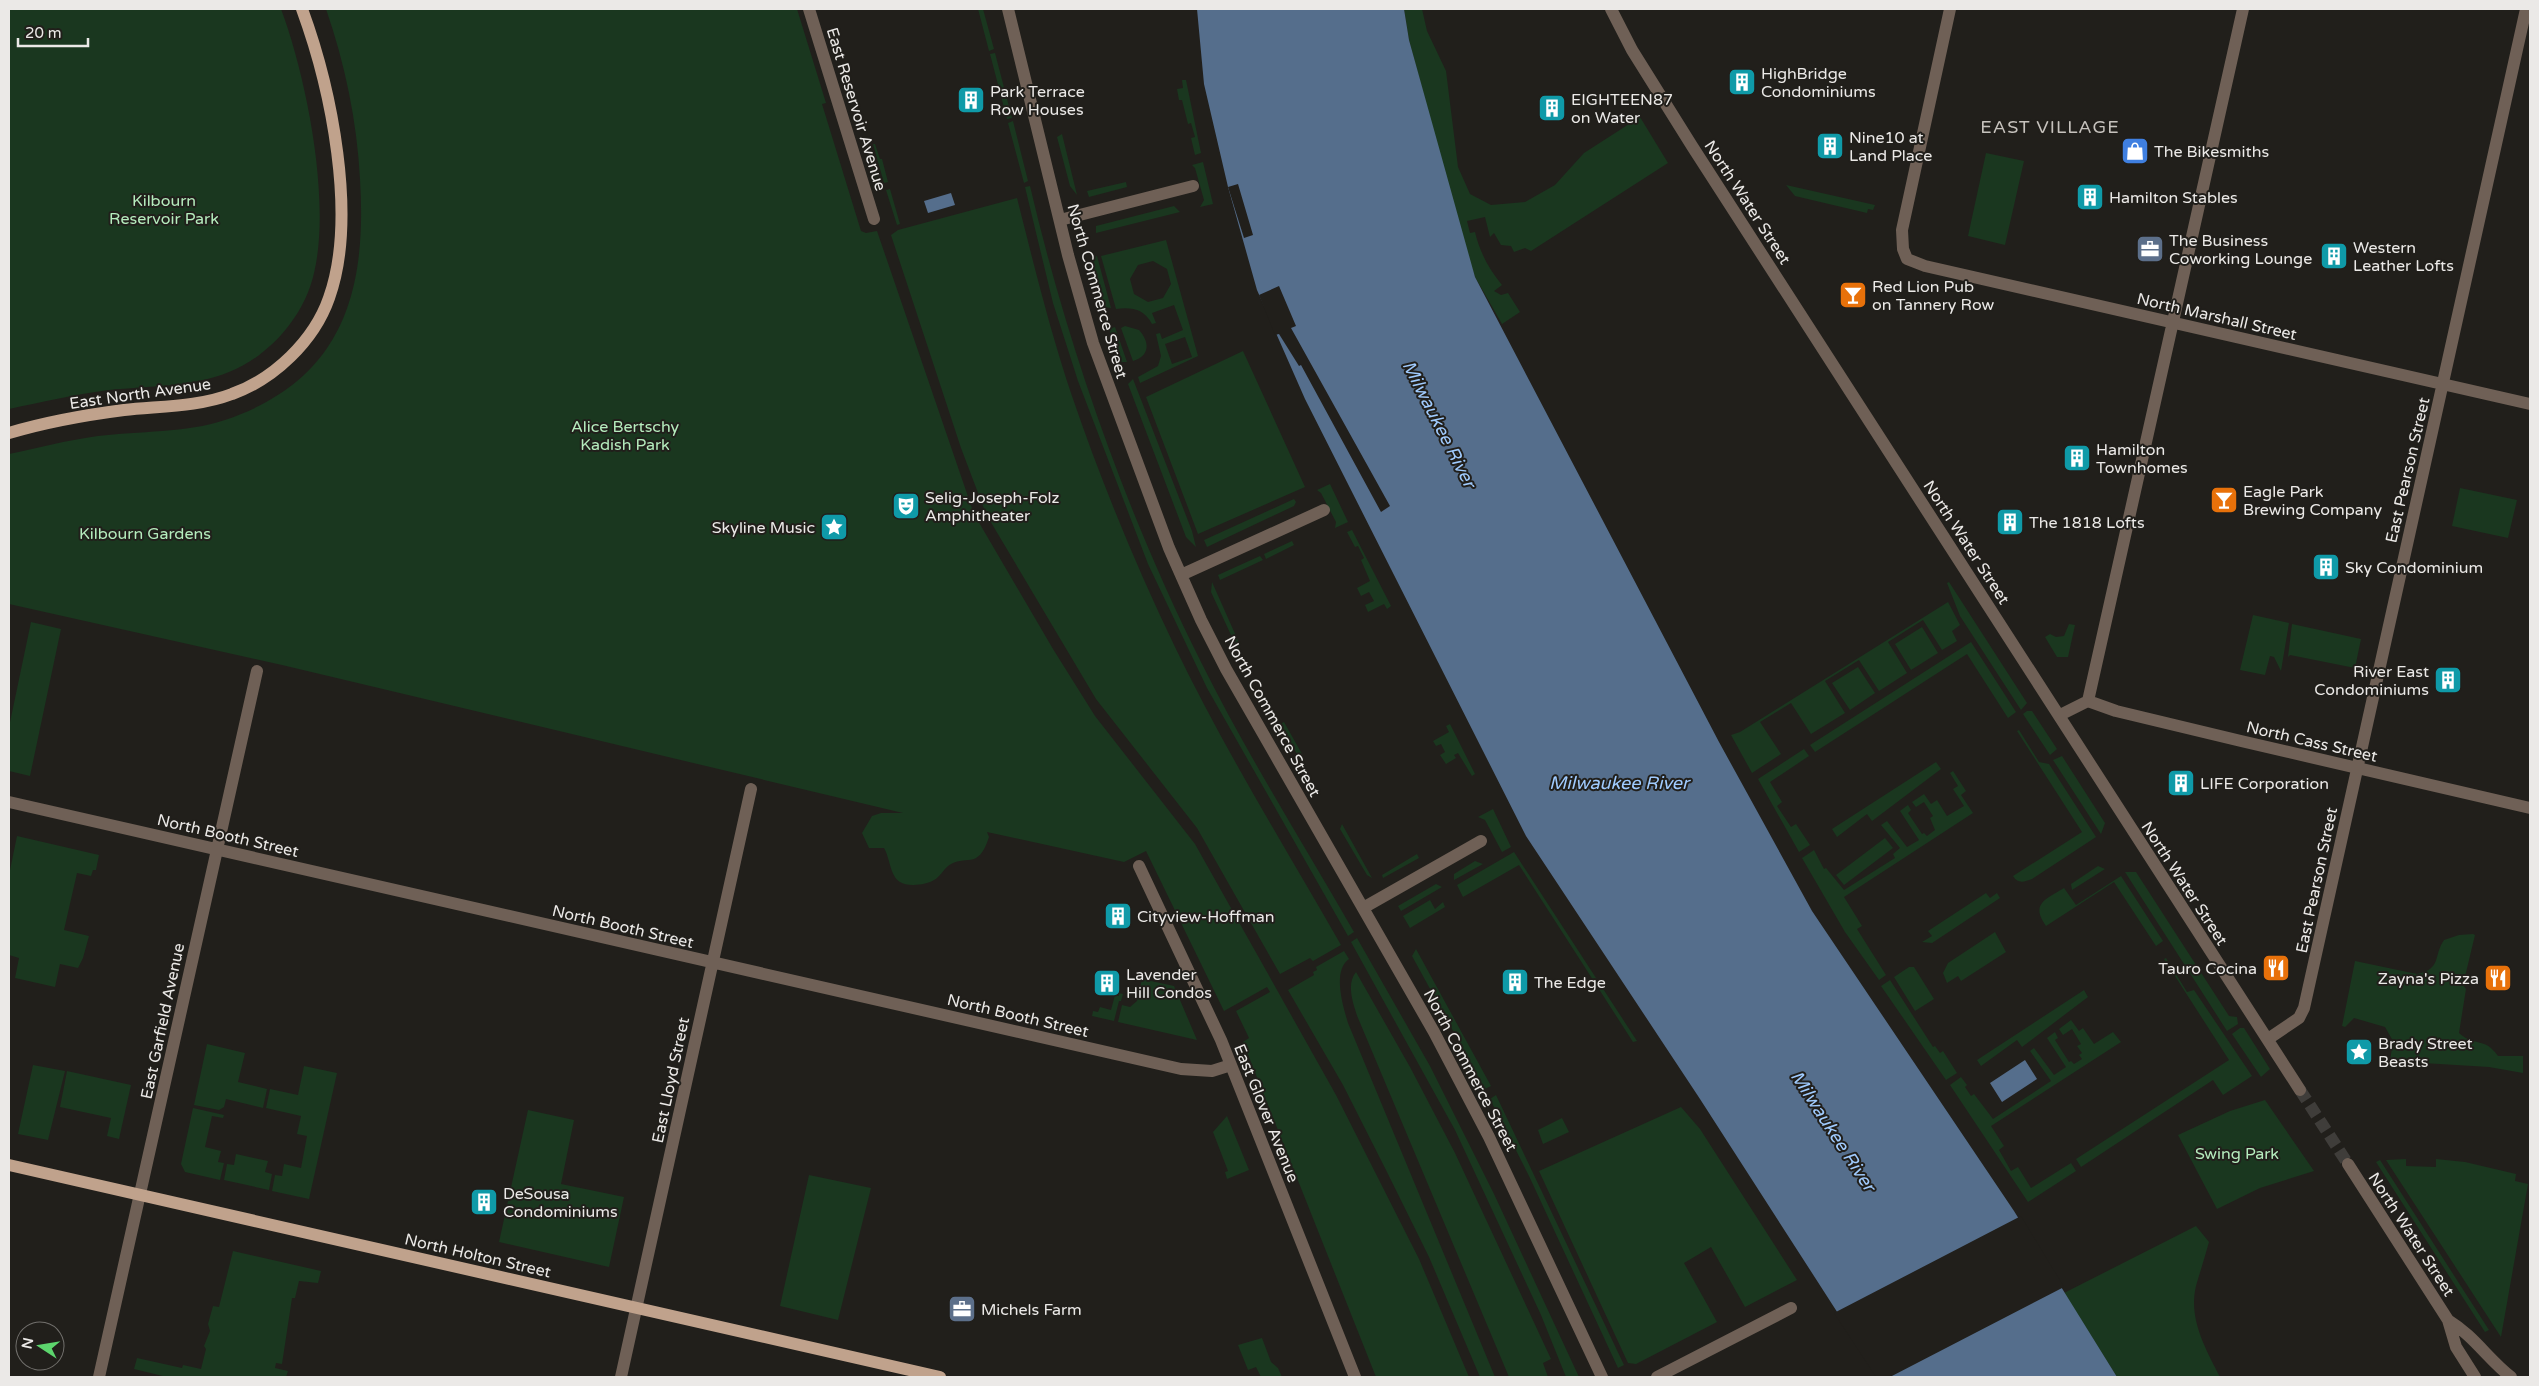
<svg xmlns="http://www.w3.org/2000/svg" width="2539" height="1386" font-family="'Varela Round',sans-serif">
<rect width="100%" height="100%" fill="#211f1b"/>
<path fill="#1a371f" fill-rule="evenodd" d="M9,9H281C307,78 335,216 310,287C297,324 265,358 229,372C192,387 148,386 109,390C76,394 42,402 9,409Z
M326,9H797L826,103L822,104L861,231L866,233L877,231L974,514L1053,649L1095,716L1195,844L1336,1095L1419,1259L1469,1377H1376L1243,1042L1249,1038L1236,1011L1270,992L1267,987L1224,1011L1146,851L1124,862L987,832L989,837C978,872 965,853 948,866C943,870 940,877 934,880C927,885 907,887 900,882C890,876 890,858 884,848H869L862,833L872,816L881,813H903L282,665L9,604V454C38,448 68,440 98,436C139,431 186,433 225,420C343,380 367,292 360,179C357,121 345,64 326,9Z
M978,9H983L994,49L989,51Z
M1404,9H1422L1427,31L1446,71L1458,167L1470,194L1491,205L1525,202L1555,185L1584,153L1640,117L1668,163L1531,251L1525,248L1514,252L1511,246L1501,245L1494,233L1490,237L1485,217L1467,221L1470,233L1475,232C1480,253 1489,269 1502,285L1494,291L1501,295L1508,293L1520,312L1502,324L1475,277L1465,248L1409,40Z
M995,53L1012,118L1007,119L990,54Z
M1182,80H1186L1201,153L1195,155L1191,138L1195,137L1191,123L1188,124L1182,100H1179L1177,89L1183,88Z
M1013,121L1028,181L1024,183L1008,123Z
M1062,134L1077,195L1070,186L1057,137Z
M873,144H875L880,159H882L888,182L884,183Z
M869,145L880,185L875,186L864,147Z
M1986,153L2024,161L2005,245L1968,236Z
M1203,162L1213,204L1200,207L1204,200L1195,168L1192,165Z
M1126,182L1127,187L1089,197L1087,191Z
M1786,185L1875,205L1873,210L1868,209L1867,213L1795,196Z
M1030,186C1068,348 1127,515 1202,664C1248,756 1303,843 1354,932L1348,936L1207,688L1148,564L1078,381L1053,303L1025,187Z
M890,189L900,224L897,225L886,190Z
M1017,198C1034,265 1050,331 1072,396C1101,481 1136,566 1175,647C1224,749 1285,847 1341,945L1313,961L1310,958L1280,974L1197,828L1096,699L986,514L961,448L891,235L898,230Z
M1174,206L1180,212L1096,233V226Z
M1166,240L1198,356L1140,383L1138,377L1158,366L1161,356L1156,334L1160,333L1162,339L1183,330L1174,305L1152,313L1156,323L1152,324C1144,309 1132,307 1116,309L1101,256ZM1153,261L1167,269L1171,284L1163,298L1148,302L1134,294L1130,279L1138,265ZM1185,337L1192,357L1172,364L1165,344Z
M1097,256L1111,308L1103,307L1090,258Z
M1125,326L1139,330C1150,342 1150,356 1133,361L1121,328Z
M1115,327L1127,362H1120L1109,329Z
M1243,351L1305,487L1198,534L1146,397Z
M1133,379L1192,531L1196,547L1186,537L1128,384Z
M1330,484L1348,522L1335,528L1336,522L1321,493L1317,490Z
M2460,488L2517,500L2508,538L2452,526Z
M1294,499L1296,502L1294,506L1207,547L1204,540Z
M1352,530L1391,606L1387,609L1384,604L1368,612L1365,605L1374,601L1369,592L1361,596L1357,588L1370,581L1361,560L1364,558L1358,546L1355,547L1347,532Z
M1292,541L1294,545L1266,559L1264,554Z
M1260,556L1263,560L1220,580L1218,575Z
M1212,582L1240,645L1238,650L1211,592Z
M1949,582L2027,703L2021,710L1960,616L1947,583Z
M1948,602L1960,625L1952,631L1957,641L1942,650L1923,620L1888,642L1907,673L1879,691L1859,660L1825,681L1845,713L1811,734L1791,703L1760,722L1781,754L1752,773L1731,735L1740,732Z
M2253,615L2289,623L2281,671L2274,657L2270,656L2265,675L2240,670Z
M31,622L61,629L30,776L9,771V727Z
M2069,624L2075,625L2068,657H2057L2045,637L2050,634L2056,637L2064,636Z
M2292,624L2361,639L2355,668L2290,655L2288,657Z
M1922,627L1938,653L1911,670L1895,644Z
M1971,642L2016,712L2008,718L1967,654L1815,752L1810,745Z
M1858,667L1875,693L1850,710L1832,683Z
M2027,711H2032L2057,749L2050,755L2023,714Z
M1284,722L1302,754L1298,756L1280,724Z
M1450,724L1475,774L1472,776L1458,753L1454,755L1456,758L1446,764L1440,755L1445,752L1441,744L1436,746L1433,741L1449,732L1446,726Z
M2019,730L2039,762L2049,764L2096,837L2032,879C2024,882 2018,884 2013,876L2082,832L2017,731Z
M1804,749L1809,756L1770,782L1782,802L1777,806L1791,827L1796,824L1810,845L1799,852L1758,779Z
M2062,756L2105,823L2101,834L2053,760Z
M1936,762L1941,769L1872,821L1867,814L1837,837L1832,829Z
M1953,771L1966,791L1961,795L1973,813L1844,897L1862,926L1857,929L1886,975L1879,980L1845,932L1802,858L1814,850L1824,869L1826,868L1844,890L1895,858L1893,854L1900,848L1881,825L1887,821L1907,847L1919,840L1900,811L1908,805L1911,810L1908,813L1922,834L1924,833L1927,836L1935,830L1930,818L1933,816L1924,802L1916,807L1912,802L1924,794L1931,804L1937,800L1947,816L1964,806L1953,789L1958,786L1950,773Z
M1493,809L1511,847L1502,852L1485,820L1478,817Z
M1342,824L1372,878L1367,875L1340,829Z
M17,836L99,855L96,870H93L91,876L77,873L64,930L89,936L83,958L78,968L60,964L55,987L15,978L19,958L9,955V875Z
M1885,838L1893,848L1844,885L1836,875Z
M1514,852L1637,1041L1633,1042L1519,865L1463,897L1457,885Z
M1417,854L1419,858L1383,878L1382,875Z
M1475,861L1483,864L1454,880V874Z
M2098,866L2105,869L2072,890L2071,884Z
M2125,872H2136L2229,1016L2237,1017L2238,1024L2227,1031Z
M2121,876L2163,941L2156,946L2114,882L2046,926C2030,904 2046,899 2064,888L2076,905Z
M1436,884L1442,887L1401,911L1398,906Z
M1986,893L1990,898L1997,893L2000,898L1932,943L1922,942L1932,936L1928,931Z
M1430,900L1435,909L1443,902L1445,907L1410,928L1403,916Z
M1995,932L2006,952L1961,981L1958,976L1947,983L1943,973L1948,963Z
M2473,934L2475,935L2463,985L2466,989L2459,1033C2476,1048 2484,1036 2498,1056H2523V1073L2489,1067L2390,1061L2393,1041L2385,1027L2354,1018L2345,1027L2342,1026L2355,961L2417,974C2442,969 2433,956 2444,940L2459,935Z
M1357,938L1430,1066L1494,1194L1579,1377H1566L1541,1315L1455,1130L1351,942Z
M1416,949L1491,1086L1485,1089L1412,956Z
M1344,951L1349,959C1332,971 1343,1006 1348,1023L1495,1377H1480L1429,1257L1386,1170L1343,1085L1288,990L1314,975L1313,972L1317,970L1316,967Z
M2166,958L2187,992L2194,990L2252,1076L2223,1095L2213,1080L2081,1167L2076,1159L2229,1060L2164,959Z
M1909,967H1914L1934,999L1915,1011L1894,977Z
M1356,972L1410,1067L1455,1153L1551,1359L1543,1363L1548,1377H1509L1358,1018C1353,1004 1346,984 1356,972Z
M1142,979L1174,986L1197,1040L1118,1022L1122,1005L1130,1007L1137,1001Z
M1890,980L1933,1047L1935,1046L1940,1053L1943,1051L1957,1073L1946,1080L1881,986Z
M2084,990L2088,997L2022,1047L2017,1040L1981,1066L1977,1060Z
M1119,993L1123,994L1121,1001H1119L1114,1021L1092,1016L1093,1011L1098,1012L1100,1007L1111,1010L1115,995L1119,996Z
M2071,1020L2079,1031L2083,1028L2094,1044L2113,1032L2121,1042L1991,1126L2004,1146L1999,1150L2011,1171L2018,1167L2031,1188L2071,1163L2076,1171L2028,1202L1950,1085L1961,1077L1967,1085L1965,1087L1971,1096L1974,1094L1993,1119L2051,1081L2030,1051L2034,1048L2054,1075L2066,1067L2047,1038L2055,1032L2058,1038L2055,1040L2069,1062L2071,1061L2074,1064L2082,1059L2079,1055L2082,1053L2077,1046L2081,1044L2072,1029L2063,1035L2059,1029Z
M2240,1028H2244L2270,1069L2261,1077L2232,1034Z
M207,1044L245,1053L238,1082L267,1089L263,1108L226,1099L224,1107L219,1110L194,1105Z
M33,1065L65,1071L48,1140L18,1134Z
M304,1066L337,1073L309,1199L272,1191L275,1175L282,1176L284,1164L301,1168L307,1136L297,1134L301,1116L266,1108L270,1089L298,1095Z
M67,1071L131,1085L119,1139L107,1136L111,1118L60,1107Z
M1496,1095L1624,1365L1618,1368L1529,1176L1490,1099Z
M2265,1100L2314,1171L2260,1188L2217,1209L2178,1135L2230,1111Z
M1681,1107L1700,1129L1797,1280L1745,1307L1711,1247L1684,1263L1717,1322L1636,1364L1628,1363L1539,1171Z
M193,1108L224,1115L223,1118L212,1116L205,1147L221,1151L218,1162L224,1163L220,1180L185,1172L181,1164Z
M528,1110L574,1120L561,1184L624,1197L609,1267L499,1242Z
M1227,1116L1249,1170L1227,1179L1225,1172L1228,1171L1213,1132Z
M1562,1118L1569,1132L1543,1144L1538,1130Z
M236,1154L268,1161L265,1172L272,1174L269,1190L224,1180L227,1164L234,1165Z
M2406,1159V1166L2436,1167V1159L2465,1162L2516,1174L2515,1181L2528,1184L2501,1337L2386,1160Z
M2380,1160L2489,1330L2485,1332L2376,1162Z
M809,1175L871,1188L838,1320L780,1306Z
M2196,1226L2209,1242C2205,1257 2200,1272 2196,1286C2188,1319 2206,1349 2220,1377H2117L2064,1293Z
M233,1251L321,1271L318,1283L299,1281L295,1298H292L282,1364L276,1363L275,1368L288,1371L286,1377H167L134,1369L137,1358L182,1368L183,1365L201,1369L206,1349L204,1346L210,1331L208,1324L213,1306L219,1307Z
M1262,1338L1271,1362L1278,1368L1282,1377H1261L1256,1367L1248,1370L1238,1345Z"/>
<path fill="#556e8c" d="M1197,9H1404L1409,40L1475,277L1719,742L1812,911L2014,1211L2117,1377H1879L1700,1099L1526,836L1305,399L1257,290L1228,187L1204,84Z
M951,193L955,205L928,213L924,201Z
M2025,1060L2037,1079L2002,1102L1990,1083Z"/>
<path fill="#211f1b" d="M1238,184L1253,235L1244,238L1228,187Z
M1279,286L1296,326L1291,328L1390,506L1381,512L1301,365L1299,366L1279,334L1275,335L1259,295Z
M2021,1216L2064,1287L1890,1377H1876L1834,1313Z"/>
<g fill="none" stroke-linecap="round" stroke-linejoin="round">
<path stroke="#3f3d3a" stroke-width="12" stroke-dasharray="12 6" stroke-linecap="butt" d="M2300,1090L2348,1164"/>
<path stroke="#6f6056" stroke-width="12" d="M809,9L874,219
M1008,9L1068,255L1093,343L1169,548L1201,620L1226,669L1434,1032L1489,1137L1602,1377
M1611,9L1632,50L1692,146L2300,1090
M1950,9L1902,230L1903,249L1907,259L1925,266L2530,404
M1060,220L1193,186
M1181,575L1324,510
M2088,701L2243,9
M2088,701L2116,711L2241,741L2530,808
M2060,715L2088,701
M9,802L1181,1069L1212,1071L1231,1065
M1139,866L1221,1040L1355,1377
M1363,908L1481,841
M2268,1039L2299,1018L2304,1008L2526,9
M2348,1164L2448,1320L2456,1347L2475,1377
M2448,1320C2474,1336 2488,1359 2511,1377
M99,1377L257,671
M621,1377L751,789
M1657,1377L1791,1308"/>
<path stroke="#c0a28c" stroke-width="12" d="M9,433C46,422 85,415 124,410C160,406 198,407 232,394C274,379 314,341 329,298C358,217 331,88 302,9
M9,1165L940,1377"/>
</g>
<defs>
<g id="building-square" transform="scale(1.4375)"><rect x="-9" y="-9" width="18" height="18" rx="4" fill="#0f9aa8" stroke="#211f1b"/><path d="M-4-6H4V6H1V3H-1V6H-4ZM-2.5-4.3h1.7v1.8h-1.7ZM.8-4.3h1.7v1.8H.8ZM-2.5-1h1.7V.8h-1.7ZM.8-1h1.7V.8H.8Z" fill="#fff"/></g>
<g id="shop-square" transform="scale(1.4375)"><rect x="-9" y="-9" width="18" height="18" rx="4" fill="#3f7fe0" stroke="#211f1b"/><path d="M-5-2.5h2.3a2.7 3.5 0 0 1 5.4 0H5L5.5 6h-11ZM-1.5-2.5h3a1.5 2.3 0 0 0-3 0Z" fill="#fff"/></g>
<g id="office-square" transform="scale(1.4375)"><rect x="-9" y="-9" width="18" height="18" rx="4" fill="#5c6f8a" stroke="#211f1b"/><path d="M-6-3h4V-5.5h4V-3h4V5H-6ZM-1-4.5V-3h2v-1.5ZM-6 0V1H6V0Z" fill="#fff"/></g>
<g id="bar-square" transform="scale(1.4375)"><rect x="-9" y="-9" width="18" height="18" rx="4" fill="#e8710a" stroke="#211f1b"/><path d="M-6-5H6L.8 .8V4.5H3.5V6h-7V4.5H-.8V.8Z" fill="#fff"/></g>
<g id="theatre-square" transform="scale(1.4375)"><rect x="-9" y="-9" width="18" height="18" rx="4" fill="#0f9aa8" stroke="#211f1b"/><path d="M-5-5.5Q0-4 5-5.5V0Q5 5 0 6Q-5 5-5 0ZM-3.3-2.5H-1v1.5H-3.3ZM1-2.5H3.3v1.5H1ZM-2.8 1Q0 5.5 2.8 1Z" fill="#fff"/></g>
<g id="sight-square" transform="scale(1.4375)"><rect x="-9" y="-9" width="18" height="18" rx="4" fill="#0f9aa8" stroke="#211f1b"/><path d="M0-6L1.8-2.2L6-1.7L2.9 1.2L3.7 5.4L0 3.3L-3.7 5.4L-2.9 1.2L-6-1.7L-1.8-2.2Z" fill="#fff"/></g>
<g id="restaurant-square" transform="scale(1.4375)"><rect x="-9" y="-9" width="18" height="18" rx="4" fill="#e8710a" stroke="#211f1b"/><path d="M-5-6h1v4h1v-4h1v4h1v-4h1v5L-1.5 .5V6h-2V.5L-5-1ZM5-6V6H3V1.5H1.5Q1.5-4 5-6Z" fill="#fff"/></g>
</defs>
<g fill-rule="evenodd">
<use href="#building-square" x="1742" y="82"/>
<use href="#building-square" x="971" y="100"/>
<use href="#building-square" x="1552" y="108"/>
<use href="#building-square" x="1830" y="146"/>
<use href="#shop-square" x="2135" y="151"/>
<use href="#building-square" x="2090" y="197"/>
<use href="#office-square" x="2150" y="249"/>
<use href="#building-square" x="2334" y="256"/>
<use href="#bar-square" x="1853" y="295"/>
<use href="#building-square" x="2077" y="458"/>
<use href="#bar-square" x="2224" y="500"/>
<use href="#theatre-square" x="906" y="506"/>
<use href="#building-square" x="2010" y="522"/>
<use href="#sight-square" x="834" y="527"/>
<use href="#building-square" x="2326" y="567"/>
<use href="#building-square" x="2448" y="680"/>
<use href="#building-square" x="2181" y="783"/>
<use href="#building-square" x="1118" y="916"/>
<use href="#restaurant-square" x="2276" y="968"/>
<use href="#restaurant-square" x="2498" y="978"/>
<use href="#building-square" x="1515" y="982"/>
<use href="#building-square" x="1107" y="983"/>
<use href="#sight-square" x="2359" y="1052"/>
<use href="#building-square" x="484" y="1202"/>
<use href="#office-square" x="962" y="1309"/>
</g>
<g text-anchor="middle" stroke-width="4" stroke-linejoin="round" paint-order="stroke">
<g font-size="16" fill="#ebe9e7" stroke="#211f1b" text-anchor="start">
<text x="1761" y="79">HighBridge<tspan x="1761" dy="18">Condominiums</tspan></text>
<text x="990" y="97">Park Terrace<tspan x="990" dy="18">Row Houses</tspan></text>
<text x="1571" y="105">EIGHTEEN87<tspan x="1571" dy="18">on Water</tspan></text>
<text x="1849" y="143">Nine10 at<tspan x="1849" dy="18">Land Place</tspan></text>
<text x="2154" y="157">The Bikesmiths</text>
<text x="2109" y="203">Hamilton Stables</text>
<text x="2169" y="246">The Business<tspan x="2169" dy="18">Coworking Lounge</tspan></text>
<text x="2353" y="253">Western<tspan x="2353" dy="18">Leather Lofts</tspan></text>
<text x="1872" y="292">Red Lion Pub<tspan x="1872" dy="18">on Tannery Row</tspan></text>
<text x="2096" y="455">Hamilton<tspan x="2096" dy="18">Townhomes</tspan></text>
<text x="2243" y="497">Eagle Park<tspan x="2243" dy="18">Brewing Company</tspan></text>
<text x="925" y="503">Selig-Joseph-Folz<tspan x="925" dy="18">Amphitheater</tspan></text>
<text x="2029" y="528">The 1818 Lofts</text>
<text x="815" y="533" text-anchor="end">Skyline Music</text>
<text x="2345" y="573">Sky Condominium</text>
<text x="2429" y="677" text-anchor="end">River East<tspan x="2429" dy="18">Condominiums</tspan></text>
<text x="2200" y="789">LIFE Corporation</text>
<text x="1137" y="922">Cityview-Hoffman</text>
<text x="2257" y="974" text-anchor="end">Tauro Cocina</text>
<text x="1126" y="980">Lavender<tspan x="1126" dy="18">Hill Condos</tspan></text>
<text x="2479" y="984" text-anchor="end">Zayna's Pizza</text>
<text x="1534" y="988">The Edge</text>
<text x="2378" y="1049">Brady Street<tspan x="2378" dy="18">Beasts</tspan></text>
<text x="503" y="1199">DeSousa<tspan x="503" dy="18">Condominiums</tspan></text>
<text x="981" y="1315">Michels Farm</text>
</g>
<g font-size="16" fill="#ebe9e7" stroke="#211f1b">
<text transform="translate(857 109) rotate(73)" y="6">East Reservoir Avenue</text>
<text transform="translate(1748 202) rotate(57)" y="6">North Water Street</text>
<text transform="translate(1098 291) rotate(74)" y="6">North Commerce Street</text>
<text transform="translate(2217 316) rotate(13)" y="6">North Marshall Street</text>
<text transform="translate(140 393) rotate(-8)" y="6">East North Avenue</text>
<text transform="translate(2407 470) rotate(-77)" y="6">East Pearson Street</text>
<text transform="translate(1967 542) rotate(57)" y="6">North Water Street</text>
<text transform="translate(1273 716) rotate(61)" y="6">North Commerce Street</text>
<text transform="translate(2312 741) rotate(13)" y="6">North Cass Street</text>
<text transform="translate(228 835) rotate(13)" y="6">North Booth Street</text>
<text transform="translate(2316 880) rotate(-78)" y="6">East Pearson Street</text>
<text transform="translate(2185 883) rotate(57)" y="6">North Water Street</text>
<text transform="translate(623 926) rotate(13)" y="6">North Booth Street</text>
<text transform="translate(1018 1015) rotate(13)" y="6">North Booth Street</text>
<text transform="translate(162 1021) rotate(-78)" y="6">East Garfield Avenue</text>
<text transform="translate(1471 1070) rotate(62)" y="6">North Commerce Street</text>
<text transform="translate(670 1080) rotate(-78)" y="6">East Lloyd Street</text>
<text transform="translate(1267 1113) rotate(68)" y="6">East Glover Avenue</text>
<text transform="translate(2412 1234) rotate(57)" y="6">North Water Street</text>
<text transform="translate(478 1255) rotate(13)" y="6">North Holton Street</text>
</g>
<g font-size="16" fill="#b5ecbd" stroke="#211f1b">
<text x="164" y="206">Kilbourn<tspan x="164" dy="18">Reservoir Park</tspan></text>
<text x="625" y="432">Alice Bertschy<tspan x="625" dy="18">Kadish Park</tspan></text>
<text x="145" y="539">Kilbourn Gardens</text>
<text x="2237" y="1159">Swing Park</text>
</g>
<g font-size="18" letter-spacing="1" fill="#c6c2bd" stroke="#211f1b">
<text x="2050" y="133">EAST VILLAGE</text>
</g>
<g font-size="18" font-style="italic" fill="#a0cbfe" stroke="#211f1b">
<text transform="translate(1439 424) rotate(63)" y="6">Milwaukee River</text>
<text x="1619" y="789">Milwaukee River</text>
<text transform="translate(1833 1131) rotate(57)" y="6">Milwaukee River</text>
</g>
</g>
<rect width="2539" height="1386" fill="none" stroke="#ebe9e7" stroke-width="20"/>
<g transform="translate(40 1346) rotate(282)"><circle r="24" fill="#211f1b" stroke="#72706d"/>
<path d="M0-4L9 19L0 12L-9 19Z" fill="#5cd56d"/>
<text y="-8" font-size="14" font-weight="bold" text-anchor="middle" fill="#ebe9e7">N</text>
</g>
<path d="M18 38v8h70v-8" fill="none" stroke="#ebe9e7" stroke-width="2.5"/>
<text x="25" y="38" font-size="15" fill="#ebe9e7" stroke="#211f1b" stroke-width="4" paint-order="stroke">20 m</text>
</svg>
